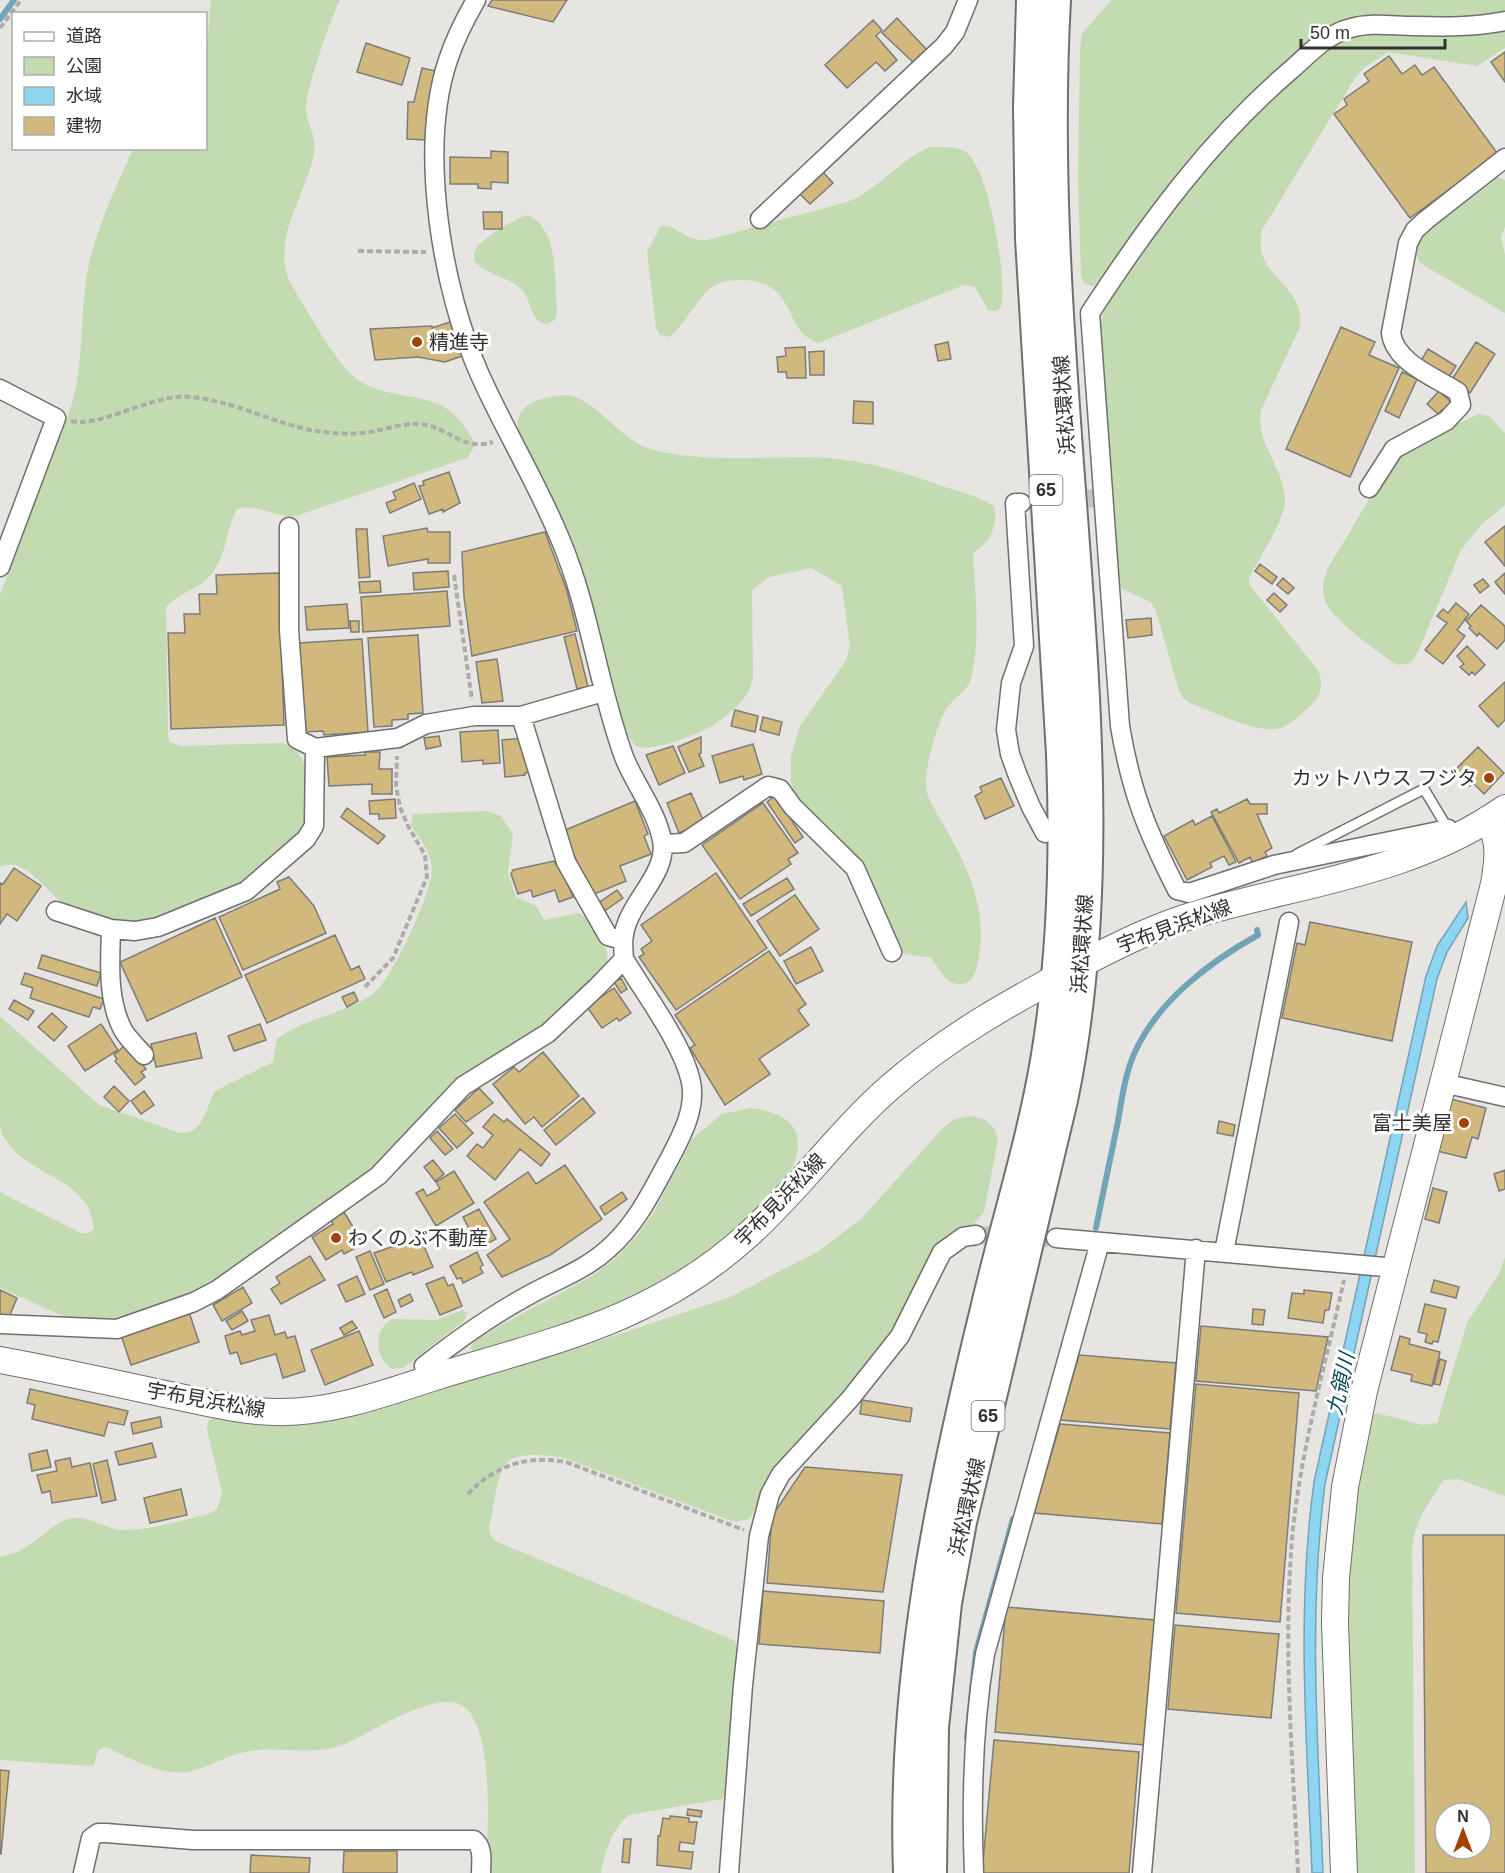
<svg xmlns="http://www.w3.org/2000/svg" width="1505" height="1873" font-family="Helvetica,'Noto Sans JP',sans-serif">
<rect width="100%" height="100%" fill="#e6e5e2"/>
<path fill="#c2dbb0" d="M211,0H340C331,17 305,92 306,110C307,126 318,137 314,154C305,197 272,237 289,281C305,306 338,369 361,382C394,402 436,389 461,422C467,430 472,436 475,446L467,458L296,516C276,519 256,502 237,509C225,531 227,559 208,578C196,590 177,594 166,607L168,736L170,742L180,746L281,743C299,747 306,762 307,780C307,792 311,814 306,825C300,840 258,874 243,884C230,893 171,917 155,920C129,926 85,918 63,903C46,892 25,855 0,867V595L72,404C85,358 79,310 89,264C98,223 117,186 133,149L206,148V57Z
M1111,0H1505V12L1468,19L1366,16L1349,19L1318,34L1223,120L1192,156L1100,281L1093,286L1084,284L1081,276L1078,180L1080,49L1082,34Z
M1505,30V48L1477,66L1388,52L1365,67L1355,78L1262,230C1251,279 1306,282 1300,327L1261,410C1255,443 1283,466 1285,498C1286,519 1259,558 1249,578V584L1318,670C1324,685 1321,696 1309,707C1300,715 1291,725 1280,728C1260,735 1212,711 1192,704L1183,698L1179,691L1156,611L1151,602L1122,589L1118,581L1099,328L1105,305L1205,167L1269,99L1329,48L1341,41L1368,34L1469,36Z
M930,147C941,147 956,146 966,152C989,168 1008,281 1001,307L996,311L988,310L975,287L964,285L818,343C781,331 799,281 742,280C733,280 723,281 715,285C695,298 688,323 669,337L660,335L656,328L647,252L661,226C676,223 683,241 707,240L847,202C878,190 899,160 930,147Z
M1494,176L1505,180V227L1501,237L1505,255V313L1420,263L1414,250L1420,234Z
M528,215C560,230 554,282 557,312L555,320L547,324L539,322C530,312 530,298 520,288C506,276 487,275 474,261C474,260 474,251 475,251C479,239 516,218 528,215Z
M569,395C602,404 618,439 651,449C701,464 776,455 829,458C867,461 903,472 939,485C957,491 978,496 994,506C998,518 993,536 983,545C979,549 976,549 973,555C975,595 981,638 971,678C967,693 954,697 946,709C937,724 924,770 926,788C928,802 939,816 946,829C970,871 988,912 978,962C976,972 973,984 960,984C945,985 939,967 931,958L900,953L873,893L801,808L791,783V756L799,728L846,660L850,647L842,586L811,568L769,577L752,590L753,677C750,699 729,715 710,727C696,735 651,753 637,746C624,739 611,686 606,671C594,627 585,581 570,539C556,502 536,467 518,432C513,401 544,397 569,395Z
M1479,414L1489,416L1505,433V505L1481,525L1461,550L1417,654L1411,663L1398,665C1379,654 1336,622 1326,603C1321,592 1323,582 1327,570L1393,459L1404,448Z
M487,811L501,816L513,834L508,873L516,897L536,906L544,920L578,913C592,918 611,949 607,964C605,971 597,978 593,983L375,1172L214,1285L116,1324L70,1319L0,1288V1192L81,1233H89L94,1228C90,1173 12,1175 0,1127C0,1118 0,1105 0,1095C0,1069 0,1043 0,1016L99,1105L180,1133C205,1134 205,1108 215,1091L273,1062L277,1039C305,1018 344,1014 373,994C391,982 432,892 432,870C432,853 420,839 411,825L413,814Z
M751,1108C771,1111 797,1118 798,1142C799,1169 780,1184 762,1202C678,1292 594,1316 480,1350L473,1351L470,1348L474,1342L499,1326L592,1276L616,1258L637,1236L654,1212L692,1139L722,1114Z
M970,1116L984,1119L994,1128L998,1140L984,1212L973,1225L949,1235L936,1246L893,1332L844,1394L774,1469L750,1519L734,1522L567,1459C553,1455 512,1450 504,1466C495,1483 494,1508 489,1527V1532L495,1541L735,1641L738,1652L728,1787L722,1799L629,1815C613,1827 604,1853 601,1873H486C487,1837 496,1728 463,1706C435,1687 365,1738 337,1747C309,1755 279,1746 251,1751C232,1753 213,1765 195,1770C165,1780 132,1758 105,1747L98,1750L94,1765L89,1766L0,1760V1557C33,1552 50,1521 73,1518C89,1516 106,1529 122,1530C150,1531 181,1520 209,1514L217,1509L222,1493L207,1429L208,1422L212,1418L274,1425L330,1421L575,1349L730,1297L819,1251L861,1219L943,1128L955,1119Z
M1505,1257V1496L1458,1479L1443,1480L1421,1516L1415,1532L1412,1550L1415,1873H1352L1344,1668L1348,1533L1369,1418L1377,1413L1423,1425L1437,1423L1467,1323L1499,1274Z
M463,1310L467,1313L464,1321L403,1368L392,1369C375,1357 372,1331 392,1319L436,1320Z"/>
<path fill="#8ed5f2" stroke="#72a4b7" stroke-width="1.5" d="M1466,902L1468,918L1447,952L1437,979L1325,1484C1308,1614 1318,1743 1323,1873H1312C1307,1743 1296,1612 1314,1482L1426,976L1437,946Z"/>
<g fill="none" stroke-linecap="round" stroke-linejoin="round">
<path stroke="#72a4b7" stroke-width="6" d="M0,19L14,0
M1096,1228C1103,1192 1111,1156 1118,1121C1122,1098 1125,1075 1134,1054C1157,1002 1209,962 1258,935L1257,930
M967,1738L976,1652L1013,1519"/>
</g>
<path fill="#d1b97e" stroke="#7e7c79" stroke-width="1.5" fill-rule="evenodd" d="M492,0H567L553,22L488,6Z
M897,18L927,50L914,63L882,33Z
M873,20L882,30L876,36L897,60L885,71L876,62L847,88L825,65Z
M366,43L410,58L402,85L357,72Z
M1505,52V82L1491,62Z
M1389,56L1402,74L1415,65L1422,75L1434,67L1498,154L1410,218L1334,114L1347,105L1344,99L1369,81L1364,74Z
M422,68L436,71L429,103L427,140L407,139L408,102H414Z
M491,151L508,152V183L491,182V189L478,188V184H450V157L491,158Z
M822,171L833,183L810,204L799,193Z
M483,212H502V229H484Z
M450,322L462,356L445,362L418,357L375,360L370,329L432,326V328Z
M1341,327L1375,342L1369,355L1399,368L1350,477L1286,449Z
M948,342L951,359L938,361L935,345Z
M1476,342L1495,354L1470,393L1451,381Z
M805,347L806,378H787L786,372H778L777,357L786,356L785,348Z
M1428,349L1456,366L1447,380L1420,362Z
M824,351V375H810L809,352Z
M1402,372L1417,379L1399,418L1385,411Z
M1439,391L1453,404L1444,413L1442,410L1438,414L1427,404Z
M854,401L873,402V424L853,423Z
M449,472L460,503L443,512V509L429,514L419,486L424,485L423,481Z
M414,483L421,499L390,513L386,503L396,499L393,492Z
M1505,526V566L1485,542Z
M427,528L428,532H450V563H428V559L388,566L383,536Z
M356,529H367L370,577L359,578Z
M545,532L567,591L577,631L472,656L464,597L462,552Z
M1260,564L1277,577L1272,584L1255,571Z
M448,571L449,587L414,590L413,573Z
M279,573L284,725L171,729L168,633H185L184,614H200L199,594H217L216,575Z
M1505,573V594L1495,582Z
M1283,578L1294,588L1288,594L1277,585Z
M1483,579L1489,586L1480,593L1474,585Z
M380,581L381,592L360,593L359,582Z
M447,591L450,626L363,632L361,597Z
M1274,593L1287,605L1280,612L1267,600Z
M1456,603L1469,614L1457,630L1465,636L1443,664L1425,650L1447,623L1437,616L1443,609L1448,613Z
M347,604L349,628L307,630L305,607Z
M1481,605L1505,626V640L1497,649L1479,633L1477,636L1469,628L1471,626L1466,621Z
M1151,618L1152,635L1128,638L1126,620Z
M350,621H359V632H351Z
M575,634L588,687L577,689L564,637Z
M418,635L423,713L408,714V719L392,720V726L374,727L368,638Z
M362,639L368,732L324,735L323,731L305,732L299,643Z
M1467,646L1485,665L1475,675L1472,672L1469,675L1460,667L1464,664L1457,656Z
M497,659L503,701L482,703L476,662Z
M1505,682V720L1498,727L1479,706Z
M735,710L758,716L755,732L731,726Z
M763,717L782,722L779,735L760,730Z
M498,730L500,763L483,764V760L462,762L460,732Z
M439,736L441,746L426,749L424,738Z
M701,737V753L699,754L704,766L689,772L678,747Z
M522,738L524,759H527L529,772L525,773V775L505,777L502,740Z
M753,744L762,774L744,780L743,776L720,783L712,756Z
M673,746L685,773L659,785L646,755Z
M1478,747L1504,773L1484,794L1473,783L1470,786L1454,771Z
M365,752H380L379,769H392V794H372V784L329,786L327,757L365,755Z
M1001,778L1014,806L985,819L975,796L982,792L980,787Z
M691,793L704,822L679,833L667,803Z
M775,796L803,837L795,843L767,802Z
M395,799L396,818L379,819V814H370L369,801Z
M1247,799L1250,804H1267V814H1257L1272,848L1265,852L1267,856L1253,863L1250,857L1239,863L1211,812L1217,809L1219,813Z
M635,801L648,834L644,836L651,854L620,866L626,881L592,895L563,831Z
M763,803L798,853L788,859L791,864L740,899L702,845Z
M347,808L385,836L378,844L341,817Z
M1212,816L1236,862L1229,865L1224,856L1210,863L1212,867L1187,880L1164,836L1193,820L1195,825Z
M554,861L556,865L560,864L573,897L559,902L555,890L533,897L531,890L518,894L511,874L513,870Z
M14,868L41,886L17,921L7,914L0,924V883L3,884Z
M716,873L767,948L676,1010L639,957L644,954L641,949L652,941L641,925Z
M289,877L314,906L326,933L243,970L219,917L280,889L277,882Z
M787,878L794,889L751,916L743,904Z
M617,890L623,898L603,912L597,904Z
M795,895L819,929L780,956L757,921Z
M215,918L242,977L147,1021L120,962Z
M1310,922L1412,942L1392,1041L1282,1018L1297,943L1305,945Z
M335,935L351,970L359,966L365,979L267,1023L245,975Z
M811,947L823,971L796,984L784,961Z
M769,951L806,1004L798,1010L809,1025L759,1059L770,1074L725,1105L690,1048L695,1045L675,1015Z
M42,955L101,973L97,986L38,968Z
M25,973L104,999L100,1009L93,1007L89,1017L30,998L33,988L21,984Z
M621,978L627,989L621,993L614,982Z
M614,988L631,1013L619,1021L617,1018L602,1028L587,1007Z
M354,992L358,1001L347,1007L342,997Z
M14,1000L34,1011L28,1020L9,1009Z
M52,1013L67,1027L54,1041L38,1027Z
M101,1024L118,1050L85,1071L68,1046Z
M260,1024L266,1040L234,1051L228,1036Z
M196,1033L202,1058L156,1067L151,1044Z
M126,1044L146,1069L141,1072L145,1077L135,1085L115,1061L117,1059L114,1055Z
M543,1052L579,1096L542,1127L534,1117L525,1124L493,1084L514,1067L519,1072Z
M114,1086L129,1101L119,1112L104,1097Z
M479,1088L493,1103L466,1122L455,1110Z
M144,1091L154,1105L141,1114L131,1101Z
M583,1098L595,1113L556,1145L544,1130Z
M1451,1099L1486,1108L1478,1139L1472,1137L1466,1158L1437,1151Z
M455,1114L473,1133L457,1148L439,1128Z
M494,1114L504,1122L507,1119L550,1154L541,1166L520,1149L495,1180L467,1156L477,1144L483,1148L493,1135L483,1127Z
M1219,1121L1235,1125L1233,1136L1217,1133Z
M437,1131L453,1149L445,1155L430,1138Z
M433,1160L444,1174L435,1181L424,1167Z
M565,1165L602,1219L550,1255L502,1277L487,1255L510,1239L484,1202L528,1172L536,1184Z
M1505,1170V1189L1499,1191L1494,1174Z
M454,1171L474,1203L436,1226L416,1193L423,1189L427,1196L440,1189L436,1182Z
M1433,1188L1447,1192L1439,1223L1425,1219Z
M622,1192L627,1199L605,1215L600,1207Z
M479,1209L496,1239L479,1248L463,1217Z
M344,1212L363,1244L344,1254L342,1250L326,1260L312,1237L333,1224L331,1220Z
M420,1237L433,1267L413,1275L412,1272L386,1282L374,1253Z
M370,1251L384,1284L370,1290L356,1257Z
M477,1252L483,1265L480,1267L483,1273L463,1283L461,1278L457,1279L450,1266Z
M310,1256L325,1280L281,1304L271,1289L280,1283L276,1277Z
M357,1276L365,1294L346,1302L338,1285Z
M444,1277L448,1286L453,1284L462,1306L440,1315L426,1284Z
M1434,1280L1459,1287L1456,1298L1431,1292Z
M243,1287L252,1303L222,1321L213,1305Z
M387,1289L396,1312L384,1318L374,1295Z
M0,1290L17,1298L7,1322L0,1319Z
M1304,1290L1332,1293L1329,1310H1325L1323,1323L1288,1318L1292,1293L1304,1294Z
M410,1294L413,1301L401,1307L398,1300Z
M1425,1304L1446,1309L1438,1342L1433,1341L1432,1344L1425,1342L1427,1334L1418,1332Z
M1253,1309L1265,1310L1263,1325L1252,1324Z
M242,1311L248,1321L232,1330L226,1321Z
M189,1312L199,1342L131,1365L121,1335Z
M269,1315L275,1335L285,1332L287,1338L295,1336L305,1371L283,1378L276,1354L241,1364L237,1352L230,1354L225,1336L240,1331L242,1335L255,1331L251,1320Z
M352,1321L357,1328L344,1335L340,1328Z
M1201,1326L1328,1337L1316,1391L1196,1381Z
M359,1331L373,1365L325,1385L311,1350Z
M1400,1336L1410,1339L1409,1344L1440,1352L1432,1386L1411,1381L1412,1375L1391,1370Z
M1079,1355L1176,1363L1170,1429L1060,1420Z
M1440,1359L1446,1361L1440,1385L1434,1384Z
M1196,1384L1299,1393L1280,1622L1176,1613Z
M30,1389L128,1411L124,1425L108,1422L104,1436L32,1419L35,1405L27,1403Z
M862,1400L912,1408L910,1422L860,1414Z
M160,1417L162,1427L133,1434L131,1423Z
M1060,1424L1170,1433L1162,1524L1034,1513Z
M152,1443L156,1457L119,1465L115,1452Z
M47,1450L51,1467L32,1471L29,1454Z
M70,1458L72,1467L90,1463L97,1496L52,1503L50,1491L42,1493L37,1475L57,1471L55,1461Z
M107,1460L116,1500L102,1503L93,1464Z
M805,1467L902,1475L883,1592L767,1583L772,1516Z
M181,1489L187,1515L150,1523L144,1498Z
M1423,1535H1505V1873H1426ZM1445,1813H1481V1849H1445Z
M763,1591L884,1601L880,1653L759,1644Z
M1006,1607L1155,1620L1144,1745L995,1732Z
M1175,1625L1279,1634L1271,1718L1168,1709Z
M994,1740L1139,1752L1129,1873H982Z
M0,1770L9,1771L1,1854H0Z
M688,1809L702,1811L701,1817L687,1815Z
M670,1816L689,1818V1822H697L694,1844L680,1842L679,1851L693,1852L691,1869L657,1865L658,1836H660L663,1818L670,1819Z
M624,1839H631L629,1863L622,1862Z
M344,1851H397V1873H343Z
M251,1855L310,1858L309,1873H250Z"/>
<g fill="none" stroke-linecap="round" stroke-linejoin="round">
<path stroke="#c2c1be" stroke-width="18" stroke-dasharray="18 9" stroke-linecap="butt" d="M1061,500L1095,498
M976,1235L1056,1238"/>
<g stroke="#706f6c" stroke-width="12">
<path id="lane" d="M1297,854L1424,789L1448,829"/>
</g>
<g stroke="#706f6c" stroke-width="21">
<path id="street" d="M760,219L944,46L955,32L968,0
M0,389L56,418L0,567
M1369,488L1394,449L1446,421L1461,405L1458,392C1435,377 1395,363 1391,333L1408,243L1415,230L1426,220L1505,158
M1021,503H1015L1024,646L1011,683L1006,730L1010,754L1018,776L1031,807L1045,833
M289,527V630L297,739L315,748
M521,716L566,862L608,936L623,940
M1453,838L1448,829L1274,865L1189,893L1177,890C1147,831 1131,792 1120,726L1090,313C1148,224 1210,139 1292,69C1310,53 1327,34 1351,28C1371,22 1394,26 1414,26C1446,27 1474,27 1505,21
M663,844L684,843L768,786L780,789L793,807L855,868L892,952
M56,911L111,929L135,931L158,927L246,891L306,839L314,826L315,748L398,738L426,724L474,716H521L603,692
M111,929C110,962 107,1000 123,1030C128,1039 137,1047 144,1055
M1443,1083L1505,1097
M1056,1238L1396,1268
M1224,1252L1289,922
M0,1324L117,1329L194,1302L217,1290L378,1176L463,1086L548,1033L597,987L624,959
M428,1380L424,1366C457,1340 492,1315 529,1295C556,1280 585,1270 608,1249C637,1224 653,1189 671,1156C683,1133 696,1108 691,1082C683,1044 645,994 624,959C623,946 622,935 627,923C636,897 668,870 662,840C656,810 635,785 624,757C598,686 590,610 561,541C538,484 505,431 480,375C442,290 418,150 448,60C455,39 465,19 476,0
M83,1873L91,1838L98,1833H106L193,1840H474C484,1848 481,1861 481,1873
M729,1873L743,1685L759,1536L770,1494L781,1474L850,1399L900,1336L942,1252L963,1237L976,1235
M974,1873C971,1800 973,1726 985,1654L1100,1242
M1142,1873L1196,1249"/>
</g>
<g stroke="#706f6c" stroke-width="28">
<path id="secondary" d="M0,1360C55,1370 110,1382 165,1394C201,1401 237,1411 274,1412C330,1414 385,1393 438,1376C553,1341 657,1319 749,1234C799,1189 838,1133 889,1088C947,1037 1012,1001 1080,965C1120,944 1160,924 1204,912C1306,883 1416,871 1505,808
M1344,1873L1335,1623L1336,1578L1345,1487L1364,1391L1494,884C1498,861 1501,841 1488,819"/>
</g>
<g stroke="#706f6c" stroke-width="32">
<path id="primary" d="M908,1873C901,1680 940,1492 986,1305C1005,1224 1031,1143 1045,1061C1062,961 1065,856 1061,754L1030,239L1028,107L1031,0
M932,1873L934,1727L947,1603L962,1522L1063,1100C1102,913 1088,720 1074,531C1061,354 1046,178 1056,0"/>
</g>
<path stroke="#adaca9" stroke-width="4" stroke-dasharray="6 3" stroke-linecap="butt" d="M0,28L21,0
M358,251L426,252
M71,421C102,428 152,393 191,397C237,401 279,427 324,432C338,434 356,434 370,432C386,429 404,423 420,424C448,426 462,452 493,442
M454,575L472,700
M365,987L393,958L427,877L425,855L408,826L400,807L396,786L397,756
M468,1494C495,1465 528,1455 566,1462L744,1530
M1298,1873C1293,1759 1282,1643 1293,1529C1302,1445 1326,1362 1344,1280"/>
<use href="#lane" stroke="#fff" stroke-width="9"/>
<use href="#street" stroke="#fff" stroke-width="18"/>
<use href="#secondary" stroke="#fff" stroke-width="26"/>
<use href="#primary" stroke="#fff" stroke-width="28"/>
</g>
<g fill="#a44205" stroke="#fff" stroke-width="2">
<circle cx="417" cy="342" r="6"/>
<circle cx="1489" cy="778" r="6"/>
<circle cx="1464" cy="1123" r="6"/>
<circle cx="336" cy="1238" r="6"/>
</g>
<g text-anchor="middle" stroke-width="6" stroke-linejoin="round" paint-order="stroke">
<g fill="#fff" stroke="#6e6e6d" stroke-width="1.5">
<rect x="1029.5" y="475" width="33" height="30" rx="4.5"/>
<rect x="971.5" y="1401" width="33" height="30" rx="4.5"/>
</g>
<g font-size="18" font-weight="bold" fill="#30302e">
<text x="1046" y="496">65</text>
<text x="988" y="1422">65</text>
</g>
<g font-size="20" fill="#30302e" stroke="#fff" text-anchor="start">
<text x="429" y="349">精進寺</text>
<text x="1477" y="785" text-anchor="end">カットハウス フジタ</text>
<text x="1452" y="1130" text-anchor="end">富士美屋</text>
<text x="348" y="1245">わくのぶ不動産</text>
</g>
<g font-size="20" fill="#30302e" stroke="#fff">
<text transform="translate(1064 405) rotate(-94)" y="7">浜松環状線</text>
<text transform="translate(1174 926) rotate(-20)" y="7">宇布見浜松線</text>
<text transform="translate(1082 944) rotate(-86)" y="7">浜松環状線</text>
<text transform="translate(780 1200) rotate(-46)" y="7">宇布見浜松線</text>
<text transform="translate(206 1400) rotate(10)" y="7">宇布見浜松線</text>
<text transform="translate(967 1507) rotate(-77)" y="7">浜松環状線</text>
</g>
<g font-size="21" font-style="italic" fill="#0a495c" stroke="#fff">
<text transform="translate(1341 1384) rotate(-78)" y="7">九領川</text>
</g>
</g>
<rect x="12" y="12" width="195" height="138" fill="#ffffff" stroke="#acacab" stroke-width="1.5"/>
<rect x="24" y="32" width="30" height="9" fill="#ffffff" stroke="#acacab" stroke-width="1.5"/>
<text x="66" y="42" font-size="18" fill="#30302e">道路</text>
<rect x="24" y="57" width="30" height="18" fill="#c2dbb0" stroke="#acacab" stroke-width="1.5"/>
<text x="66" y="72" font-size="18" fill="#30302e">公園</text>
<rect x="24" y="87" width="30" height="18" fill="#8ed5f2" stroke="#acacab" stroke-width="1.5"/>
<text x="66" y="102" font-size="18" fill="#30302e">水域</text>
<rect x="24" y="117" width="30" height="18" fill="#d1b97e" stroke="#acacab" stroke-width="1.5"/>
<text x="66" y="132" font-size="18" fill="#30302e">建物</text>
<g transform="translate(1463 1831)"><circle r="28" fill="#ffffff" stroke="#acacab" stroke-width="1.5"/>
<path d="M0-4.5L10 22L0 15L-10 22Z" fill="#a44205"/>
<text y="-9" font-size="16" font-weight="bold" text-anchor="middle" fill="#30302e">N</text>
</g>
<path d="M1301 39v9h144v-9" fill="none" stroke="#30302e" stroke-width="3"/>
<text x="1310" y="39" font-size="18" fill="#30302e" stroke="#ffffff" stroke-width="4.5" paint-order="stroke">50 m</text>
</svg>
